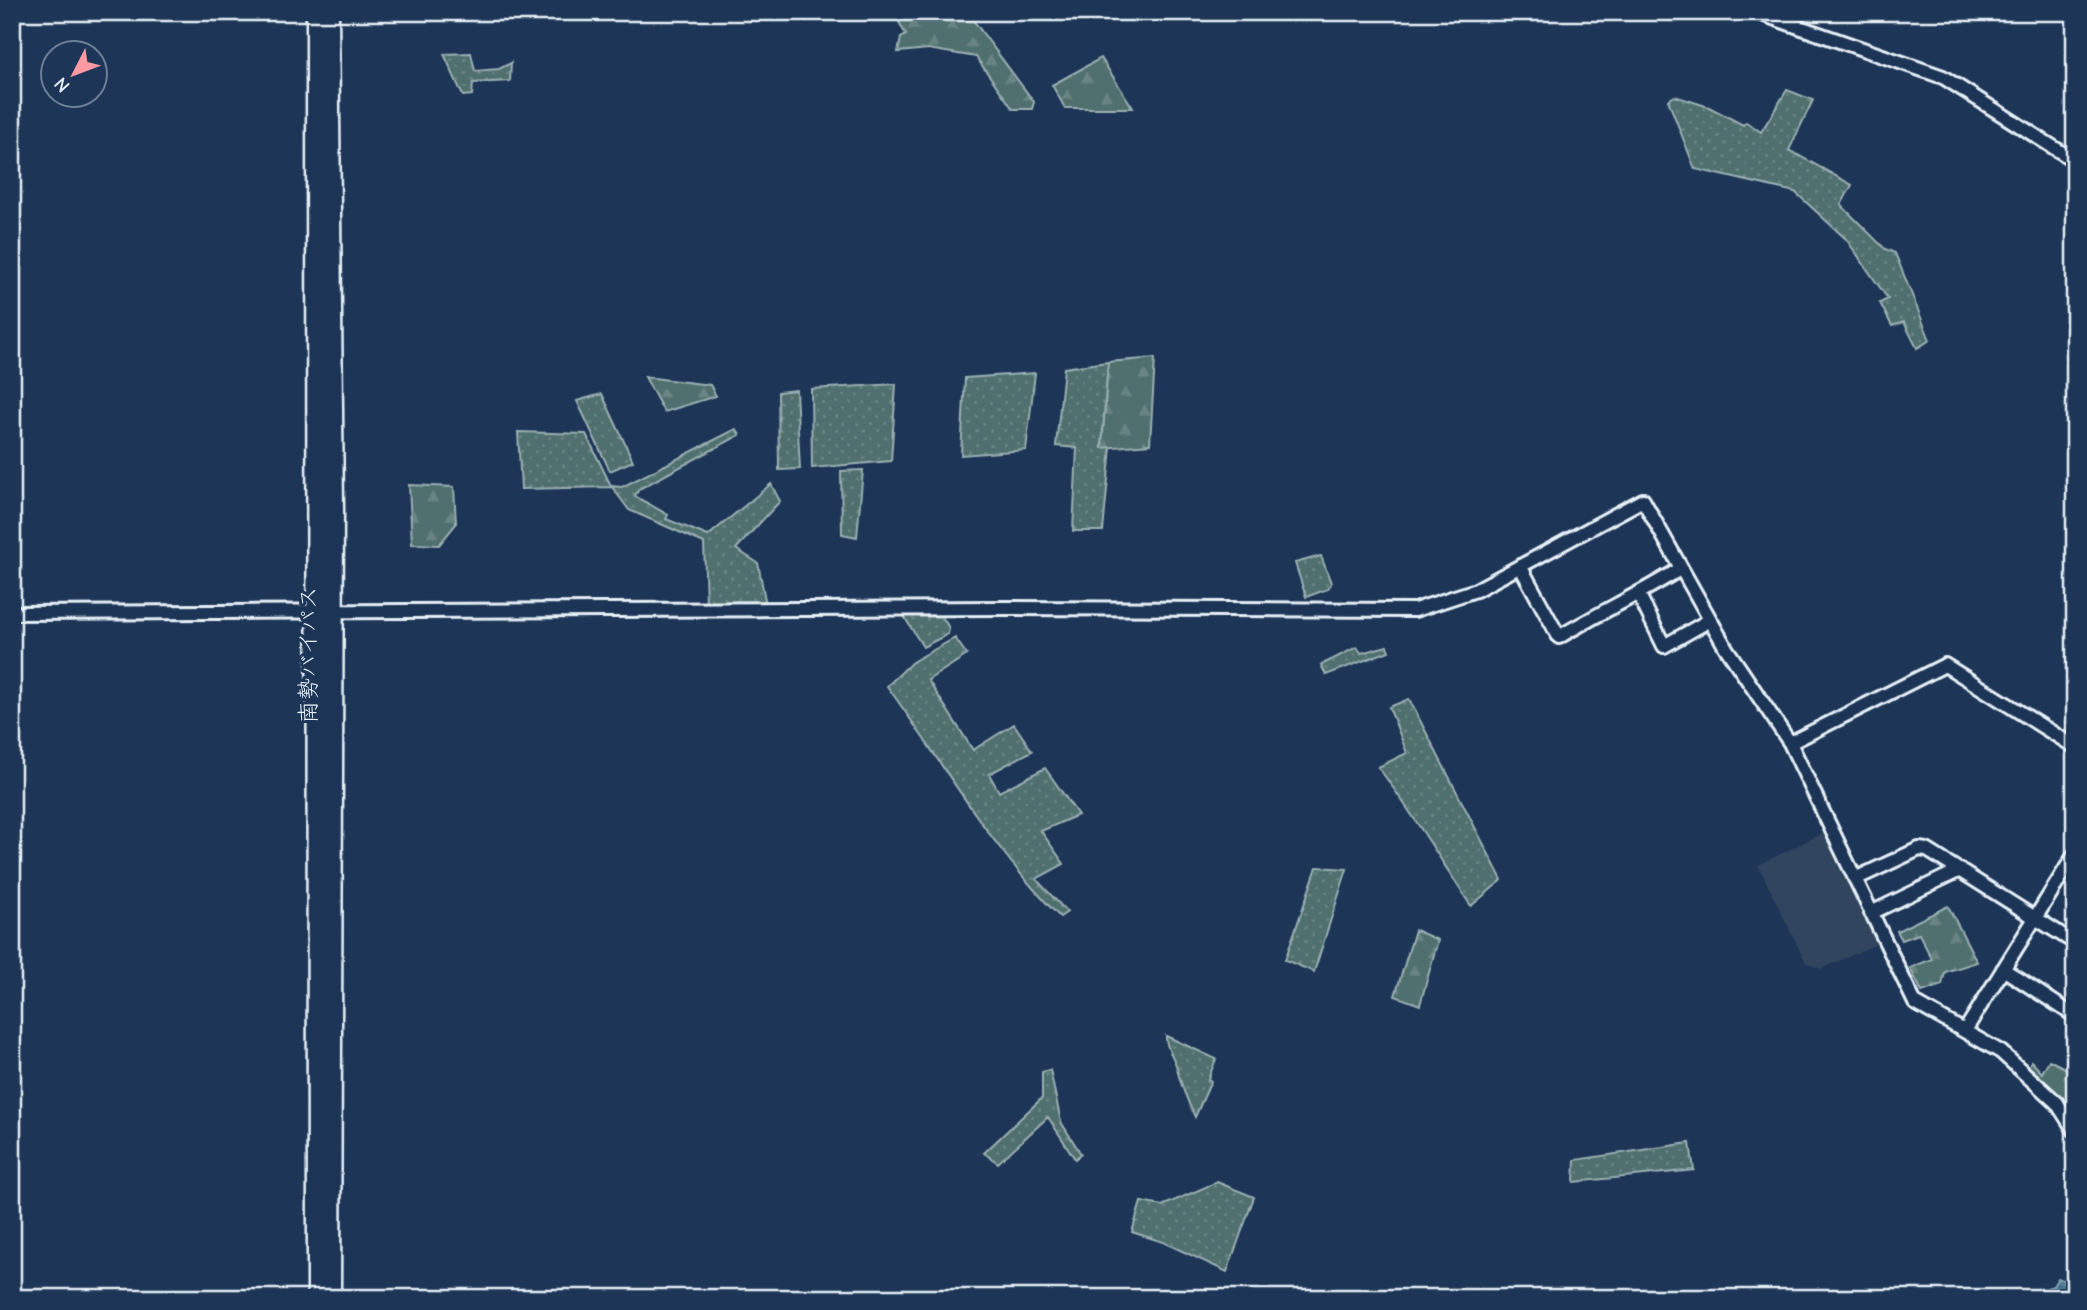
<svg xmlns="http://www.w3.org/2000/svg" width="2087" height="1310" font-family="'Comic Neue','Klee One',sans-serif">
<defs>
<pattern id="grass-dots" width="8" height="8" patternUnits="userSpaceOnUse" patternTransform="scale(1.75)"><rect width="8" height="8" fill="#506f6e"/><path d="M2 2h.1M6 6h.1" fill="none" stroke="#698483" stroke-width="1.8" stroke-linecap="round"/></pattern>
<pattern id="forest-firs" width="22" height="20" patternUnits="userSpaceOnUse" patternTransform="scale(1.75)"><rect width="22" height="20" fill="#506f6e"/><path d="M5 1l3.5 6h-7zM16 11l3.5 6h-7z" fill="#698483"/></pattern>
<pattern id="water-ripples" width="26" height="14" patternUnits="userSpaceOnUse" patternTransform="scale(1.75)"><rect width="26" height="14" fill="#457089"/><path d="M2 4q2-2 4 0t4 0M15 11q2-2 4 0t4 0" fill="none" stroke="#60859a"/></pattern>
</defs>
<rect width="100%" height="100%" fill="#1d3557"/>
<filter id="ink" filterUnits="userSpaceOnUse"><feTurbulence type="fractalNoise" baseFrequency=".0143" numOctaves="2"/><feDisplacementMap in="SourceGraphic" scale="14" xChannelSelector="R" yChannelSelector="G"/><feConvolveMatrix kernelMatrix="1 2 1 2 8 2 1 2 1" color-interpolation-filters="sRGB"/></filter>
<g filter="url(#ink)">
<path fill="#32445e" d="M1827,831L1881,942L1821,969L1806,963L1758,865Z"/>
<path fill="url(#grass-dots)" stroke="#9cb0b3" stroke-width="2" d="M424,12H510V17H427Z
M471,53L475,71L499,69L511,63L510,81L473,83L472,95L463,96L444,54Z
M1787,90L1813,100L1789,150L1852,185L1841,205L1885,249L1895,253L1930,340L1917,348L1904,322L1892,326L1880,303L1888,299L1846,239L1795,192L1695,169L1668,100L1675,96L1709,107L1743,125L1746,122L1761,132Z
M1108,362L1102,447H1111L1103,531H1073L1077,448L1056,446L1064,368Z
M1035,373L1026,450L961,455L965,378Z
M896,384L891,461L812,468L811,389Z
M796,390L800,469L779,470L778,392Z
M602,394L633,461L610,471L577,401Z
M736,429L740,435L639,489L635,496L668,515L666,519L708,536L771,484L780,501L736,549L758,563L766,605L706,604L704,543L629,510L612,487L521,489L518,432L586,434L611,486L622,487Z
M863,470L857,537L842,534L841,471Z
M1321,556L1331,583L1328,589L1306,597L1295,563Z
M902,613L941,615L949,628L948,634L923,647Z
M955,638L967,655L928,680L973,750L1014,724L1032,751L989,774L999,792L1045,768L1078,815L1041,831L1064,864L1036,879L1067,912L1060,917C990,847 945,766 887,686L912,662Z
M1387,646L1389,651L1326,675L1321,665L1357,647L1361,653Z
M1409,699L1502,880L1471,906C1440,859 1412,812 1378,767L1407,753L1389,707Z
M1317,867L1347,869L1314,972L1285,960Z
M1166,1036L1216,1059L1208,1079L1211,1081L1195,1117C1187,1100 1181,1086 1177,1069C1175,1057 1165,1049 1166,1036Z
M1050,1070L1061,1122L1081,1154L1075,1159L1048,1117L998,1163L984,1153L1042,1098V1072Z
M1690,1143L1694,1170L1574,1182L1575,1160Z
M1217,1182L1254,1197L1227,1272L1163,1242L1132,1232L1141,1202L1162,1206Z"/>
<path fill="url(#forest-firs)" stroke="#9cb0b3" stroke-width="2" d="M915,12H967L1034,102L1032,109H1013L976,57L928,49L898,52L901,38L906,35L899,22Z
M1101,58L1133,108H1065L1052,85Z
M1155,358L1150,444L1102,448L1108,362Z
M645,377L710,385L716,396L664,412Z
M409,485L454,487L456,524L439,545L412,544Z
M1948,906L1977,962L1945,972L1942,985L1922,992L1910,968L1932,959L1919,934L1902,940L1897,931Z
M1415,930L1438,940L1420,1005L1395,996Z
M2049,1060L2075,1073V1085L2063,1108L2027,1070L2031,1061L2042,1073Z"/>
<path fill="url(#water-ripples)" stroke="#86a4b5" stroke-width="2" d="M2075,1271V1292L2066,1298H2019L2053,1286L2058,1278L2065,1281Z"/>
<g fill="none" stroke-linecap="round" stroke-linejoin="round">
<g stroke="#e8f1f8" stroke-width="18">
<path id="minor" d="M1756,12L1943,77L2075,161
M1520,566L1559,637C1599,613 1640,594 1680,569
M1639,595L1664,646L1710,620
M12,613L1004,608L1415,610L1476,590L1643,500L1726,648L1790,743L1915,1003L2001,1052L2057,1103L2075,1131
M1790,743L1945,665L2075,747
M1855,879L1919,849L1927,850L2075,943
M1871,913L1960,870
M2003,969L2075,1016
M1966,1029L2075,854"/>
</g>
<g stroke="#e8f1f8" stroke-width="23">
<path id="highway" d="M316,12L317,1298
M329,12L334,508L331,1298"/>
</g>
<use href="#minor" stroke="#1d3557" stroke-width="12"/>
<use href="#highway" stroke="#1d3557" stroke-width="18"/>
</g>
</g>
<g text-anchor="middle" stroke-width="6" stroke-linejoin="round" paint-order="stroke">
<g font-size="23" fill="#e8f1f8" stroke="#1d3557">
<text transform="translate(308 655) rotate(-90)" y="8">南勢バイパス</text>
</g>
</g>
<rect width="2087" height="1310" fill="none" stroke="#1d3557" stroke-width="42"/>
<rect x="21" y="21" width="2045" height="1268" fill="none" stroke="#e8f1f8" stroke-width="2.5" filter="url(#ink)"/>
<g transform="translate(74 74) rotate(228)"><circle r="33" fill="#1d3557" stroke="#6e8097" stroke-width="2"/>
<path d="M0-5L12 26L0 18L-12 26Z" fill="#ff9aa2"/>
<text y="-10" font-size="19" font-weight="bold" text-anchor="middle" fill="#e8f1f8">N</text>
</g>
</svg>
